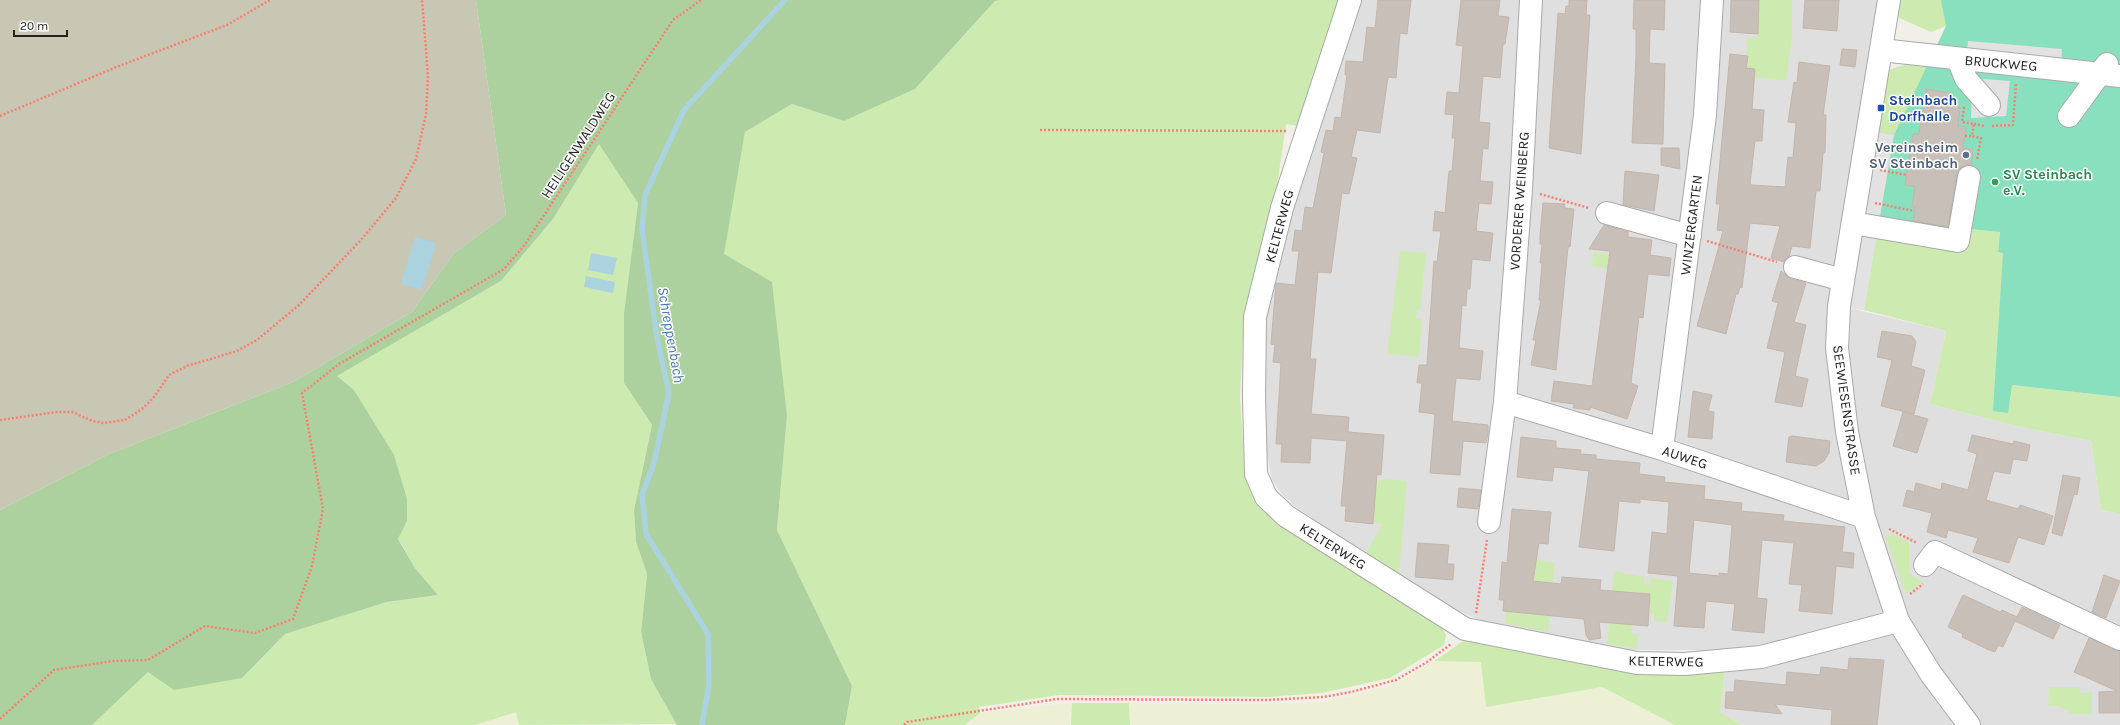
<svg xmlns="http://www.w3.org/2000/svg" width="2120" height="725" font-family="Karla,sans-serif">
<rect width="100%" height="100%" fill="#f2efe9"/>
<path fill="#e0dfdf" d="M1357,0H1900L1849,308L1946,331L1930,404L2020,427L2091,441L2101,510L2120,514V725H1742L1720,712L1725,670L1724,650H1631L1482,621L1445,605L1349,544L1294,506L1282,494L1272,480L1266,448L1264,320L1276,263Z"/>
<path fill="#c7c7b4" d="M0,0H476L506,215L454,253L412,312L293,382L109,454L0,510Z"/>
<path fill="#eef0d5" d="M1434,661L1481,662L1486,707L1602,687L1675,725H1130V703L1266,704L1324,702L1352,696L1395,684Z
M1072,703L1071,725H965L980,713Z
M516,712L519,725H475Z"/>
<path fill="#cdebb0" d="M996,0H1341L1299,126L1286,124L1275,200L1244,313L1240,397L1245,475L1274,518L1329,556L1442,628L1446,635L1444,645L1390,678L1322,693L1267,697L1059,695L979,707L980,713L965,725H845L852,686L777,530L787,416L723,254L745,132L792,104L844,121L915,89Z
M1759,0H1792V37L1786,81L1754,77L1755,69L1746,68L1747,38L1758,37Z
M1900,0H1942L1946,26L1931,32L1897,17Z
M1912,62L1954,69L1894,135L1879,132L1889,70Z
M599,143L638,203L624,313V383L652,425L634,510L636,542L647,574L641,632L651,679L678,724L519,725L516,712L475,725H92L148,672L242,678L285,634L387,602L438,595L415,568L398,538L407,521V499L354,390L336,376L501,281L553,219Z
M1970,229L2000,232L1998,252L2003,253L2011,385L2120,397V514L2101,510L2091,441L2020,427L1930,404L1946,331L1864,310L1876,237Z
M1400,251L1426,253L1420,310H1417L1416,318L1422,319L1419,357L1387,354Z
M1593,252L1617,256L1616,270L1592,266Z
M1383,479L1407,481L1399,574L1366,553L1382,524L1373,523L1376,481Z
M1892,534L1909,542V574L1923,582L1906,594L1885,536Z
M1534,559L1555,563L1548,632L1505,623L1506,611L1501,579Z
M1614,571L1644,577V584L1651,585V578L1673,581L1667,622L1654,621V614L1649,613L1650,594L1618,591L1616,623L1632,625L1631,633L1638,634L1637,649L1607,644Z
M1469,637L1651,674L1725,670L1720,712L1742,725H1675L1602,687L1486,707L1481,662L1434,661Z
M2049,687H2080V693L2092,692V714H2072L2058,706H2048Z
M1072,703H1129L1130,725H1071Z"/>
<path fill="#add19e" d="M476,0H999L995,1L915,89L844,121L792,104L745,132L724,254L772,282L787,416L777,530L852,686L845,725H677L651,679L641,632L647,574L636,542L634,510L652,425L624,383V313L638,203L599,144L553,219L501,281L337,376L354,390L394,455L407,499V521L398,539L415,568L438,595L387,602L285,634L242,678L174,690L148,672L92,725H0V510L109,454L293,382L412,312L454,253L506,215Z"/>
<path fill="#88e0be" d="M1941,0H2120V397L2012,385L2008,413L1993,411L2003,253L1998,252L2000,232L1970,229L1876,237L1879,132L1894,135L1946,26Z"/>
<path fill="#e2e2e2" d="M1968,41L2062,49L2061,69L1966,60Z
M1972,78L2010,81L2006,116L1971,118Z
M1879,132L1894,135L1864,310L1849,308Z"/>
<path fill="#aad3df" d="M415,237L436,243L422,290L401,284Z
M591,253L617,258L613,275L588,270Z
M586,276L615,282L613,293L584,287Z"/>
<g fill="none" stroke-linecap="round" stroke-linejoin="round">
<path stroke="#aad3df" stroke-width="5.5" d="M702,725L709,685L708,634L646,534L642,495L654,463L669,393L657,338L642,229L645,195L684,110L785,0"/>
</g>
<path fill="#c7bfb8" stroke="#c4b6ab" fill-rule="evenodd" d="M1378,0H1411L1407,34L1400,33L1396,78L1388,77L1380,133L1357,130L1351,157L1357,158L1349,194L1342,193L1331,273L1318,272L1310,359H1316L1311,414L1349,417L1348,432L1384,435L1381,475L1377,474L1373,524L1345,521L1346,506H1341L1347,441L1311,438L1310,463L1281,462L1282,444H1276L1281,363L1273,362L1275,345L1271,344L1276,283L1295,285L1299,251H1292L1295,230L1302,231L1305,207L1313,208L1324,153L1321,152L1326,130L1333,131L1335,117L1341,118L1347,75H1345L1346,61L1363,62L1367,27L1375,28Z
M1461,0H1500L1498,16L1509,17L1505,44H1503L1500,78L1483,76L1479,122L1490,123L1488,149L1483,148L1480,181L1493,182L1491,204L1479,203L1476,231L1493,233L1490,261L1472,259L1470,289H1467L1466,306L1462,305L1459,348L1483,351L1480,380L1456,378L1452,421L1488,425V434L1486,443L1463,441L1460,475L1430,473L1435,414L1419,412L1422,383H1417L1419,365H1427L1434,261L1437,262L1441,231H1433L1435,211L1445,213L1449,171H1452L1455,138H1452L1454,115L1445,114L1447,92L1459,93L1463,46L1456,45Z
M1569,0H1587L1586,15H1590L1581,154L1549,148L1558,13L1565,14L1566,6H1569Z
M1634,0H1665L1664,30L1650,29L1649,63L1665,64L1663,144L1632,143L1636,56V29H1633Z
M1731,0H1759L1758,34L1730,32Z
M1805,0H1839L1837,31L1803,28Z
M1842,49L1857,50L1855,67L1840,65Z
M1730,54L1748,56L1746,68L1755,69L1752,109L1764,110L1762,141H1755L1750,183L1752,185L1785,187L1788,157L1793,158L1796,123L1788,122L1794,82L1797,83L1799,62L1830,66L1823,115H1826L1825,153H1823L1820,191H1816L1810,248L1792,246L1789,257L1784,262L1771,258L1780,226L1750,223L1742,288L1740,287L1738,294H1736L1726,334L1697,326L1723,231L1717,230L1720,204H1716Z
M1926,89L1952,93L1950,105L1960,107L1958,126L1966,127L1963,148L1973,149L1971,165H1964L1957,171L1948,227L1913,221L1915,207H1912L1915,186L1905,185L1913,134H1919Z
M1661,148H1679L1680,169L1661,165Z
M1625,171L1659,175L1654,211L1623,205Z
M1543,203L1565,204L1564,208L1574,209L1570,247H1568L1556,370L1531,365L1536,340H1533L1541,300H1539L1542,263H1540L1542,244H1540V236Z
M1604,225L1628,232V237L1652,240L1650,255L1671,258L1669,276L1648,274L1643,318L1639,317L1631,383L1638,386L1627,419L1590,407V410L1573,408L1574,404L1551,401L1554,381L1592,386L1610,251L1589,249Z
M1781,271L1791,279L1806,283L1794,322L1806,325L1795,376L1808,379L1802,407L1775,402L1785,352L1767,348L1778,303L1772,301Z
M1882,331L1912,336L1916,342L1911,366L1925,370L1914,414L1881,406L1892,360L1877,357Z
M1693,391L1712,395L1708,411L1714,412L1712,439L1688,437Z
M1903,412L1928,419L1917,453L1893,446Z
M1972,435L2013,444L2014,441L2030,445L2027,461L2013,459L2010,474L1994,471L1986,500L2018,509L2020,505L2053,516L2044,545L2018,537L2009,563L1973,552L1978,538L1948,530L1946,538L1927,532L1932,513L1903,506L1907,490L1914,492L1916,483L1941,490L1942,483L1968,490L1977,454L1968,451Z
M1792,436L1830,441L1829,453L1824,461L1816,466L1786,462L1789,437Z
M1521,437L1556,441V448L1581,450L1580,454L1596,455V459L1640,463L1639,474L1665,477L1664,482L1705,486L1704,499L1742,503L1741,511L1784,515L1783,521L1845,527L1842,552L1854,553L1853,568L1836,566L1832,614L1799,611L1802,585L1789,584L1794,543L1762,540L1757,598L1767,599L1764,633L1732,630L1735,604L1706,601L1704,628L1674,626L1678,576L1648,573L1652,532L1667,534L1669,502L1640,499V503L1619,501L1614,551L1579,547L1589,471L1554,467L1552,481L1517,477ZM1694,520L1732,525L1728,574L1719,573V576L1689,573Z
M2063,475L2080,478L2077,495L2074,494L2062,536L2052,533Z
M1459,488L1481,490L1478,509L1457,507Z
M1512,509L1551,512L1548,544L1539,543L1533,581L1561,584L1562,577L1601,580L1600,590L1650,594L1648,626L1599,622L1601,638L1589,640L1586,635L1584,619L1503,611L1504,600H1499L1502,562L1507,563Z
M1418,543L1449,545L1447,564H1454L1453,580L1415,577Z
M2104,575L2120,581L2106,618L2092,612Z
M1963,595L2000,612L2002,610L2017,617L2022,607L2060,625L2053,639L2015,621L2003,647L1998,645L1995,652L1989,650L1962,637L1963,634L1948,627Z
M2089,638L2120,651V713H2099V692L2117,691L2074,672Z
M1849,658L1884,660L1877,725H1831L1832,710L1775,704L1782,714L1725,708L1726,692H1734L1735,680L1786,685L1787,672L1820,675L1821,667L1848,670Z"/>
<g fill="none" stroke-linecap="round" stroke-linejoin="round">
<g stroke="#a9a9a9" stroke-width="24">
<path id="minor" d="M1350,0L1282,208L1255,317L1254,396L1256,474L1266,497L1286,516L1465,629L1637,663L1685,664L1761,657L1898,621
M1889,0L1839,306L1837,348L1847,432L1864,517L1898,621L1931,674L1969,725
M1881,50L2120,76
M1958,59L1966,79L1989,105
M2069,116L2107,64
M1607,213L1690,236
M1853,223L1958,241L1969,177
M1795,267L1843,280
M1505,402L1662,449L1864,517
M1662,449L1705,115L1712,0
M1489,522L1505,402L1521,189L1531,0
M1925,565L1935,552L2120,639"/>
</g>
<path stroke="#fa8072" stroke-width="2.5" stroke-dasharray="2 2" stroke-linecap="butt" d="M1964,107L1962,122L1974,124L1972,136L1981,138L1977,160
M0,116L119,66L227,25L270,0
M1974,124L1985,126
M1992,126L2013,125L2016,83
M1040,130L1287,131
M1965,136H1972
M1880,170L1907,175
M1540,194L1589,208
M1875,203L1914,211
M1707,241L1777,262
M0,420L57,412H73L92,421L103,423L125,420L142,409L154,397L169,375L187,366L237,351L257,340L299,305L360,241L396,198L416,159L426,114L428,76L422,0
M1889,529L1917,543
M1910,594L1923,584
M1476,613L1487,540
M0,719L54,670L113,661L148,660L205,626L255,633L293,619L312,566L323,509L302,393L339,364L504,269L523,247L673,20L701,0
M904,725L907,722L1057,699L1267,700L1323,697L1351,692L1396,680L1427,662L1451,644"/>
<use href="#minor" stroke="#fff" stroke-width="22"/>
</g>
<rect fill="#1a4fb4" stroke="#fff" stroke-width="1.5" x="1877" y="104" width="8" height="8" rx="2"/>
<circle fill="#5c6f8a" stroke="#fff" stroke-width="1.5" cx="1966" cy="155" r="4"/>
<circle fill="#2e9e5b" stroke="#fff" stroke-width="1.5" cx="1995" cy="182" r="4"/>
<g text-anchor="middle" stroke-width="3" stroke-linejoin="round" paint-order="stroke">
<g font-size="14" fill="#222" stroke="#fff">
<text transform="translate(2001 63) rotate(5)" y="5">BRUCKWEG</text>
<text transform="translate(578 145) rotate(-57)" y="5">HEILIGENWALDWEG</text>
<text transform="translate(1519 201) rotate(-86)" y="5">VORDERER WEINBERG</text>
<text transform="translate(1691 225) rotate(-83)" y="5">WINZERGARTEN</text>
<text transform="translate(1279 226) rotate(-75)" y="5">KELTERWEG</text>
<text transform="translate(1847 410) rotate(82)" y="5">SEEWIESENSTRASSE</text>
<text transform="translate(1685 457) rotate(18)" y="5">AUWEG</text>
<text transform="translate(1333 546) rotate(32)" y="5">KELTERWEG</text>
<text transform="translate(1666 661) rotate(1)" y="5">KELTERWEG</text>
</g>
<g font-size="14" font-weight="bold" fill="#164399" stroke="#fff" text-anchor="start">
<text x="1889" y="105">Steinbach<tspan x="1889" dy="16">Dorfhalle</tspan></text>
</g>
<g font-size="14" font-weight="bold" fill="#4e5e75" stroke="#fff" text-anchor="end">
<text x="1958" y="152">Vereinsheim<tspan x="1958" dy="16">SV Steinbach</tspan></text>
</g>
<g font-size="14" font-weight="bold" fill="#27864d" stroke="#fff" text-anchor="start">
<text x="2003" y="179">SV Steinbach<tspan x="2003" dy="16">e.V.</tspan></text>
</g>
<g font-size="15" font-style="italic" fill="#4a7aab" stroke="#fff">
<text transform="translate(671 335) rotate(80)" y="5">Schreppenbach</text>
</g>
</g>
<path d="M14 30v6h53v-6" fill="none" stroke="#222222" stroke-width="2"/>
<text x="20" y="30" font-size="12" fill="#222222" stroke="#ffffff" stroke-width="3" paint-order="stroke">20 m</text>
</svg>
